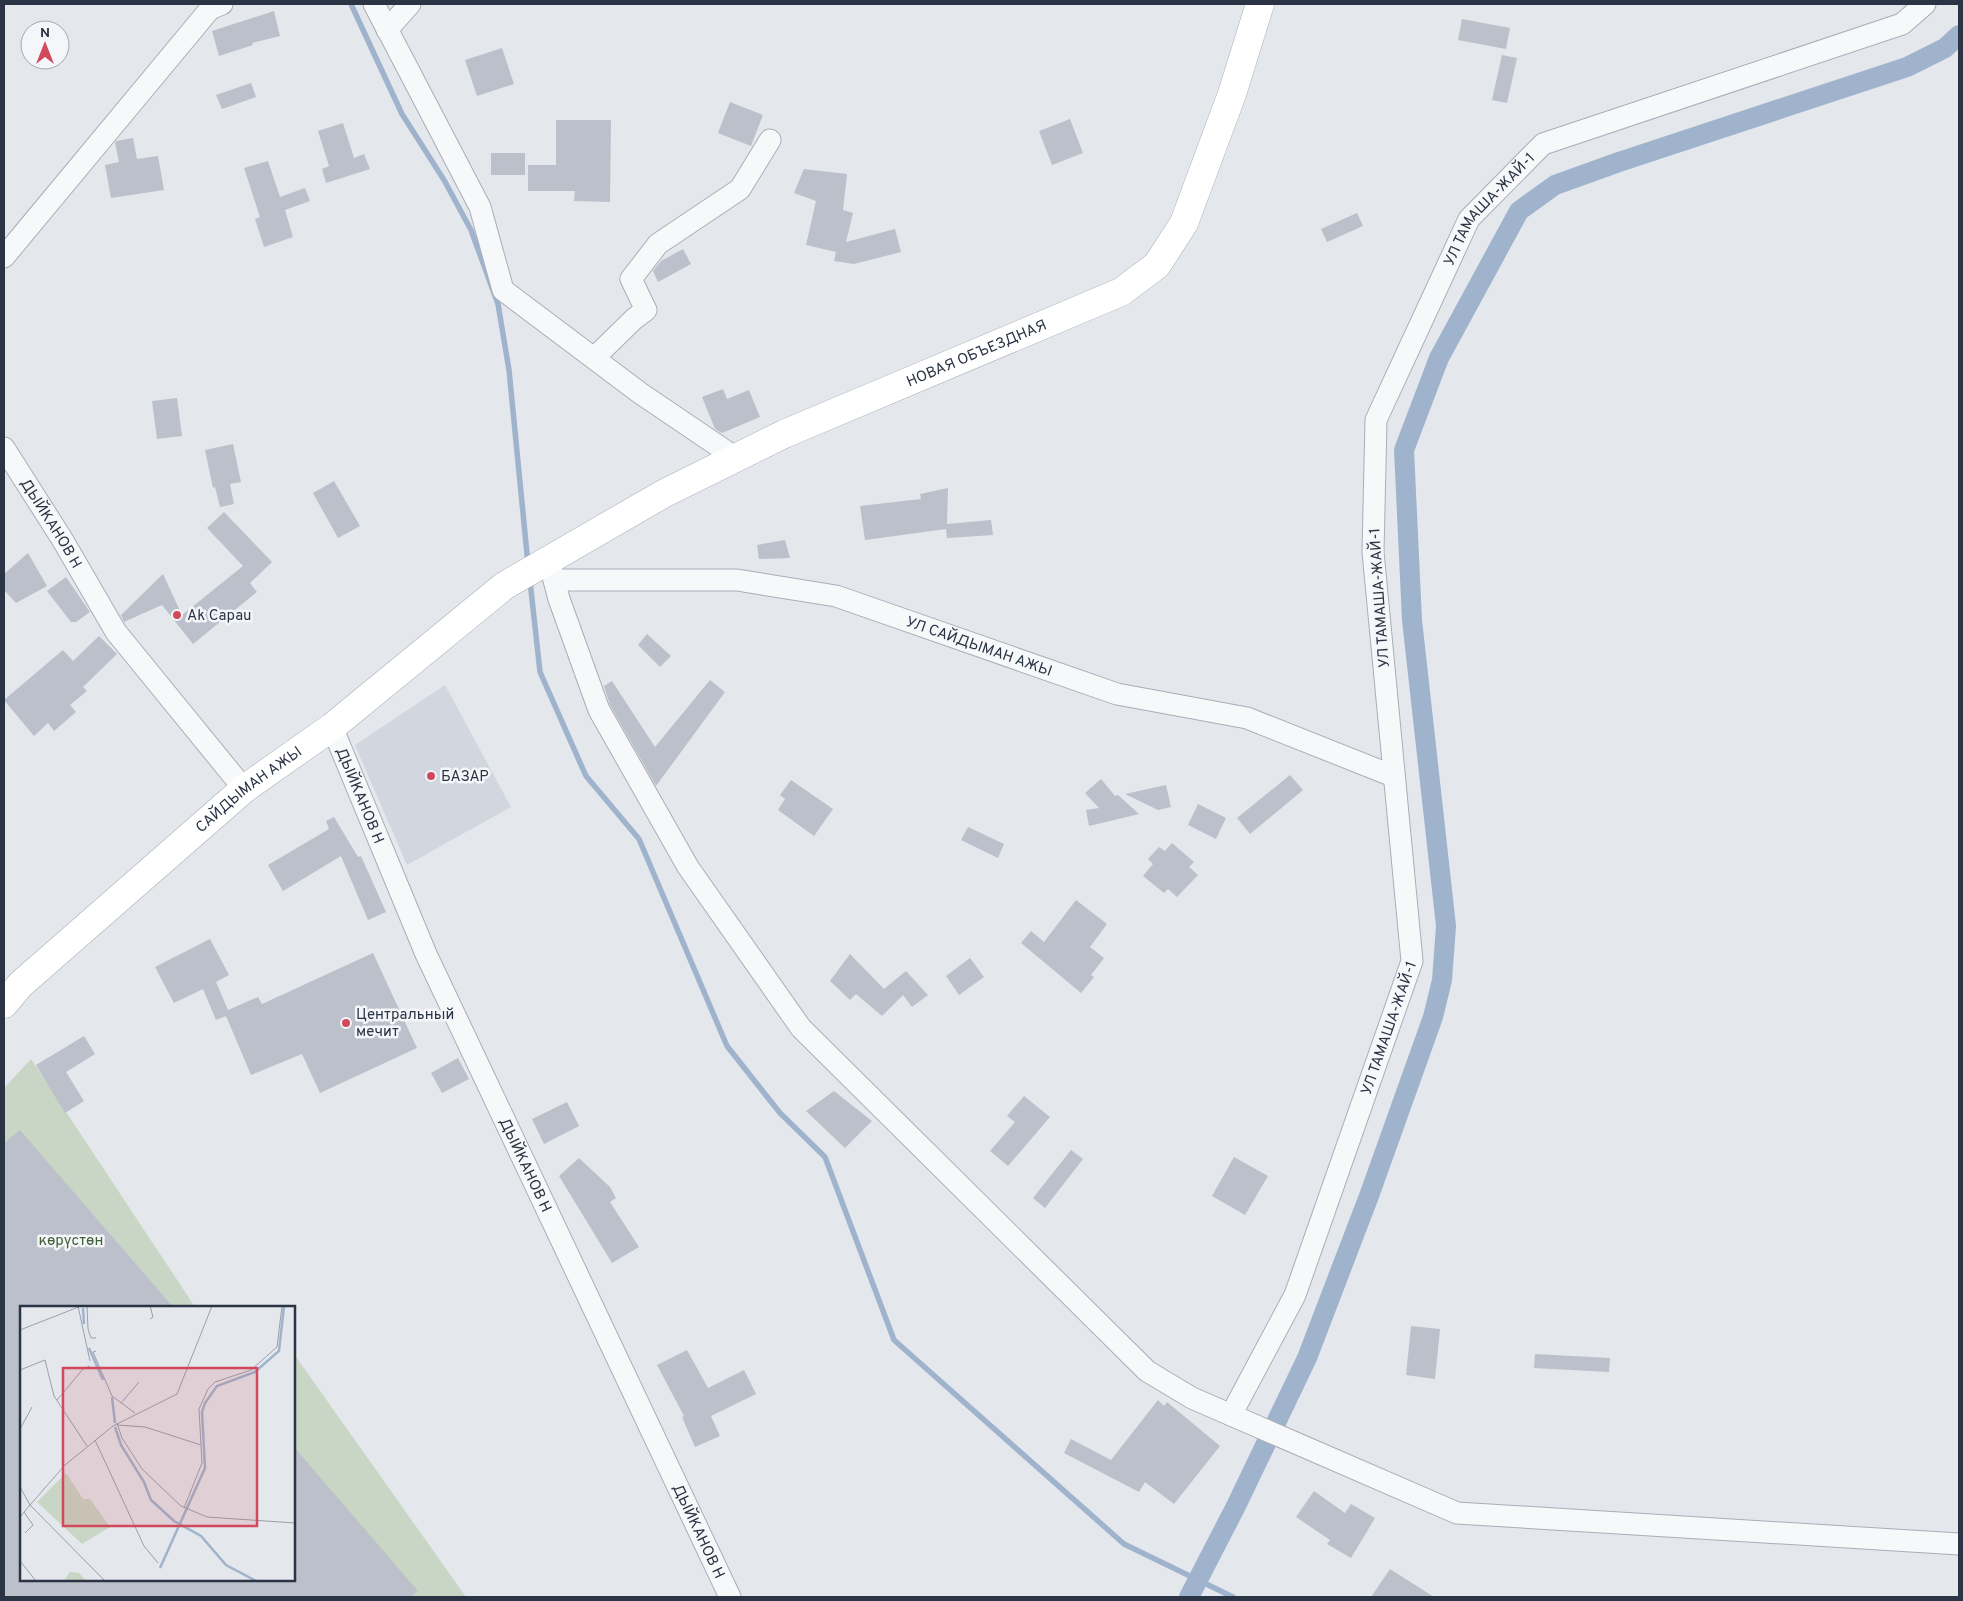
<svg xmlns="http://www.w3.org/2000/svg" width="1963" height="1601" font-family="Overpass,sans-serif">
<rect width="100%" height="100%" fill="#e4e7ec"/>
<path fill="#d2d6de" d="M445,685L511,807L407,865L355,745Z"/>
<path fill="#c9d6c5" d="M31,1059L195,1307H21V1580H294V1354L466,1597H4V1088Z"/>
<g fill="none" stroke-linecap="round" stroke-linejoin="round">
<path stroke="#9fb4cc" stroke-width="5.5" d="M351,4L402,114L444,180L471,230L498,304L509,370L528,564
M530,581L540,672L586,776L639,839L727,1046L780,1113L825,1157L894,1340L1124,1544L1233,1597"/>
<path stroke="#9fb4cc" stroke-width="20" d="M1189,1597L1236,1506L1307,1358L1369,1196L1433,1017L1442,980L1446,926L1412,620L1404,450L1439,358L1519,211L1555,185L1619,162L1907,67L1945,48L1959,35"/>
</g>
<path fill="#bbc0ca" d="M274,11L280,36L252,43L253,45L219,56L212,31Z
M1462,19L1510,28L1506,49L1458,40Z
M502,48L514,84L477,96L465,60Z
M1502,55L1517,58L1507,103L1492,100Z
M251,83L256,97L222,109L216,95Z
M730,102L763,115L751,146L718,133Z
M1070,119L1083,153L1052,165L1039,131Z
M556,120H611L610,202L574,201L575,191H528V165H556Z
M343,123L354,158L364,154L370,169L326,183L322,169L329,166L318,131Z
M133,138L137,159L158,156L164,190L111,198L105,165L119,162L115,143L116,141Z
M491,153H525V175H491Z
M268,161L280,197L305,188L310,201L285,210L293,237L264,247L255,219L260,217L244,168Z
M804,169L847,174L843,210L853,213L846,242L895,229L901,252L854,264L834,261L836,252L806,245L816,201L794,193Z
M1357,213L1363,226L1327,242L1321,229Z
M683,249L691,264L658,282L653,271L661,261Z
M723,389L727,399L749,390L760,417L722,433L715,429L702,397Z
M177,398L182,436L157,439L152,401Z
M233,444L241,482L230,484L234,504L220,507L215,487L213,488L205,450Z
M334,481L360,526L338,538L313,493Z
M948,488L947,524L991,520L993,535L947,538L946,529L865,540L860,506L921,499L920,494Z
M224,512L272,562L250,583L257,592L193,644L162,605L124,622L121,615L163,574L182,615L243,566L207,528Z
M785,540L790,558L759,559L757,545Z
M28,553L47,586L16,603L4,590V574Z
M66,577L90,612L76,622H71L47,591Z
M647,634L671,656L660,667L638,645Z
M99,636L117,654L83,687L87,691L70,705L76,712L54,731L48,723L34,736L4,700L63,650L73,661Z
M710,680L725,692L656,786L610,705L604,686L612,681L655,747Z
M1290,775L1303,790L1250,834L1237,818Z
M1101,779L1115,796L1118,795L1139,814L1089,826L1086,810L1099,808L1085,793Z
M791,780L833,809L814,836L778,810L785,799L780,795Z
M1166,785L1171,807L1158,810L1125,794Z
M1198,804L1226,818L1216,839L1188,825Z
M334,817L358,857L361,856L386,912L368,920L341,856L283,891L268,865L329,829L326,821Z
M968,827L1004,844L998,858L961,840Z
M1172,843L1194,862L1189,867L1198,875L1177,897L1168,889L1164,893L1143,876L1153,864L1148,859L1159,847L1165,851Z
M1076,900L1107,924L1090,947L1104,958L1091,975L1094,977L1081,993L1021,943L1031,931L1044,942Z
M210,939L229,975L216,982L228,1010L258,997L262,1004L373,953L417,1048L320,1093L302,1054L251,1075L226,1016L216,1020L203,989L174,1003L155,967Z
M850,954L884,989L906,971L928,995L912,1007L903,995L882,1016L856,994L850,1000L830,981Z
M970,958L984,977L959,995L946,976Z
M84,1036L95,1054L66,1072L84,1101L65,1113L36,1065Z
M458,1058L469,1079L442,1093L431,1073Z
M834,1091L872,1121L845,1148L806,1111Z
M1024,1096L1050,1117L1008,1166L990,1151L1015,1122L1007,1116Z
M567,1102L579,1126L544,1144L532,1119Z
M20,1130L173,1307H21V1580H294V1447L418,1591L410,1597H4V1143Z
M1071,1150L1083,1159L1045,1208L1033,1198Z
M1234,1157L1268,1176L1245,1215L1212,1196Z
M579,1158L610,1187L616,1198L610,1202L639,1247L612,1263L559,1176Z
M1411,1326L1440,1329L1435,1379L1406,1375Z
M687,1350L708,1388L744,1370L756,1394L711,1416L720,1436L695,1447L682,1417L684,1416L657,1365Z
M1535,1354L1610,1358L1609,1372L1534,1368Z
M1158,1400L1164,1406L1167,1402L1220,1446L1174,1504L1145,1482L1139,1492L1064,1453L1071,1439L1111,1460Z
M1314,1491L1345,1513L1351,1504L1375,1518L1351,1558L1327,1544L1330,1540L1296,1517Z
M1390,1569L1434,1597H1371Z"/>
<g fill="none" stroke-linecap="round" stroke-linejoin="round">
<g stroke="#a9aeb7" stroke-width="23">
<g id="minor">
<path d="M374,4L480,207L503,290L640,393L736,458"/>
<path d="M387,30L410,4"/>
<path d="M4,257L210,9L222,4"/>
<path d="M594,358L634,319L646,310L631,279L658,244L740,189L770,140"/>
<path id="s1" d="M4,448L62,539L116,632L244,789"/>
<path d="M549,561L559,599L599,710L688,867L801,1028L1147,1371L1192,1398L1457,1513L1959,1544"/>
<path id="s2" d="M554,580H737L836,596L1117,694L1247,718L1393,776"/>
<path id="s3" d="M332,727L426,954L730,1597"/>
<path id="s4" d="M1231,1415L1295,1295L1412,961L1373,552L1376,420L1469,219L1543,144L1902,24L1925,4"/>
</g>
</g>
<g stroke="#a9aeb7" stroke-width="29">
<g id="secondary">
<path id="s5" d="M4,1004L21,984L244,789L332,727L504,586L663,494L784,434L1121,292L1157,265L1184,223L1232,94L1260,4"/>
</g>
</g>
<use href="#minor" stroke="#f7f8fa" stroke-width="21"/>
<use href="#secondary" stroke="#fff" stroke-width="28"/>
</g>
<g fill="#d1495b" stroke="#f4f6f9" stroke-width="2">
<circle cx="177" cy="615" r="5"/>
<circle cx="431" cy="776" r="5"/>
<circle cx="346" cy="1023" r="5"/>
</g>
<g text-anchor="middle" stroke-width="5" stroke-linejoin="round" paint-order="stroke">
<g font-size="15" fill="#2b3445" stroke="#f4f6f9">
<text dy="5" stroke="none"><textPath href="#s4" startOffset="1274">УЛ ТАМАША-ЖАЙ-1</textPath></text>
<text dy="5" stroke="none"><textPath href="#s5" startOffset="1180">НОВАЯ ОБЪЕЗДНАЯ</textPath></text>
<text dy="5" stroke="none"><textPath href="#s1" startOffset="89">ДЫЙКАНОВ Н</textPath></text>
<text transform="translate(1379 598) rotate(-94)" y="5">УЛ ТАМАША-ЖАЙ-1</text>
<text dy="5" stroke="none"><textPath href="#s2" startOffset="435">УЛ САЙДЫМАН АЖЫ</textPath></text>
<text dy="5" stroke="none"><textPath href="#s5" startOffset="326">САЙДЫМАН АЖЫ</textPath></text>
<text dy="5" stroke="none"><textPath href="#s3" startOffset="74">ДЫЙКАНОВ Н</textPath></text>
<text dy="5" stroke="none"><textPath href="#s4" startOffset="419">УЛ ТАМАША-ЖАЙ-1</textPath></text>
<text dy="5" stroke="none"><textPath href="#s3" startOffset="479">ДЫЙКАНОВ Н</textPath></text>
<text dy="5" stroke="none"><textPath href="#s3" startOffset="884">ДЫЙКАНОВ Н</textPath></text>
</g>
<g font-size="15" fill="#2b3445" stroke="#f4f6f9" text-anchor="start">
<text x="187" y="620">Ak Capau</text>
<text x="441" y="781">БАЗАР</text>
<text x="356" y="1019">Центральный<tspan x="356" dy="17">мечит</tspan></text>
</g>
<g font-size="15" fill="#3f6138" stroke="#f4f6f9">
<text x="71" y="1245">көрүстөн</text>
</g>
</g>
<g transform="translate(20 1306)">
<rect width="275" height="275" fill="#e4e7ec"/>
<path d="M46,167L63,193H70L90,221L62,238L17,196ZM50,266L59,267L66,275H44Z" fill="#c9d6c5"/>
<path fill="none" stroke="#9fb4cc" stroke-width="2.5" d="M63,2L64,18M69,42L83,74M92,91L95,117M95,121L101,139L124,176L131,194L154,215L181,230L206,259L236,275M140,262L185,162L182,106L185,97L197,80L235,66L259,45L264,0"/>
<path fill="none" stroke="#9a9fa9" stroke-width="1" d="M58,0L70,55M67,0L68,23L71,32H76M130,0L133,11L130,13M0,24L61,0M76,45L73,46L92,90L115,107M0,64L25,54L34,90L67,140M37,94L63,63L70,60M101,97L119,76M97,117L102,132L122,163L161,200L187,211L275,217M97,119L125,121L181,139M0,123L12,101M75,134L124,240L138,257M0,181L10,199L45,159L93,120L157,88L192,0M164,202L182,157L179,103L188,83L195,76L231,64L257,41L262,0M4,206L13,219L5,227M0,211L10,199L85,275M0,255L16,275"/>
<path fill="#d1495b" fill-opacity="0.15" stroke="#d1495b" stroke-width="2.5" d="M43,62H237V220H43Z"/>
<rect width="275" height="275" fill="none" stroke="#2b3445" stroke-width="2.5"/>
</g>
<rect width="1963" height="1601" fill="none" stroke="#2b3445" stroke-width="10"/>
<g transform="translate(45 45)"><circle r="24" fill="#f4f6f9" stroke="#a4a8b1"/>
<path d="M0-4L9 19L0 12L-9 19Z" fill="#d1495b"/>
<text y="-8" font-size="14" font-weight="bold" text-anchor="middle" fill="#2b3445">N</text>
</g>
</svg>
